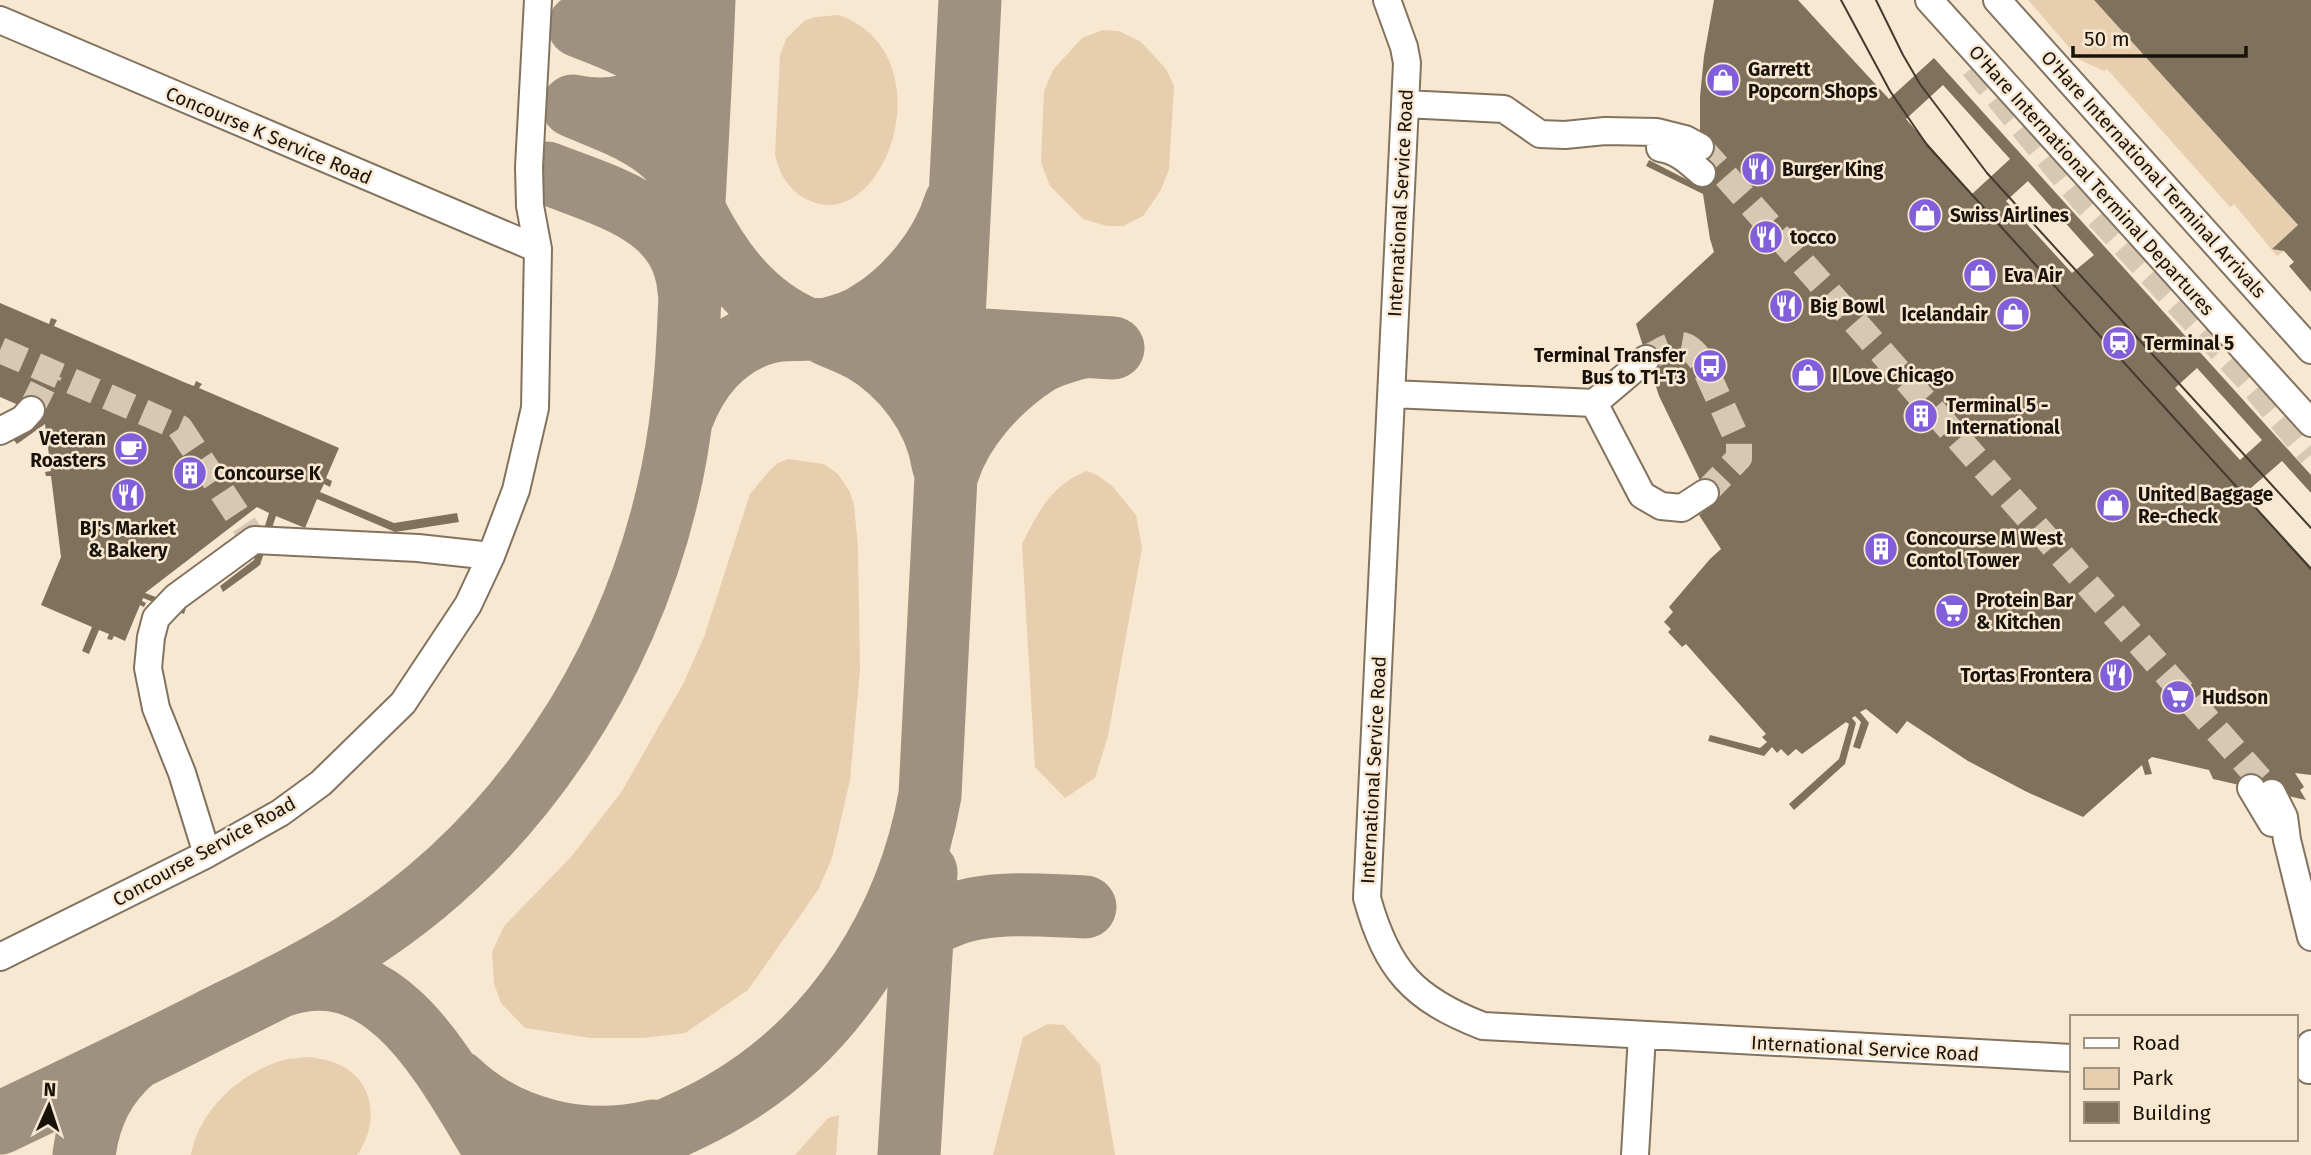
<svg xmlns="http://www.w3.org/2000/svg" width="2311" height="1155" font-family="'Fira Sans',sans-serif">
<rect width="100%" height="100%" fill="#f9e8d1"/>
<path fill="#e6ceaf" d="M2028,0H2094L2298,225L2273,248L2284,251L2277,256L2234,204L2230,207L2107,69L2104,71L2080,60Z
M839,15C949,55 884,237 808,200C789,191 779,174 775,154L780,56L786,39L804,21L815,17Z
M1103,30L1119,31L1141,42L1166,69L1174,86L1169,169L1161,190L1143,216L1123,226H1107L1083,219L1050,186L1041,163L1044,91L1053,70L1082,38Z
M788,459L824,464L838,474L850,492L854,505L858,547L860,671L850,780L832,858L818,890L748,990L685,1033L643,1038H590L525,1028L501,1003L494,984L492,952L504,926L571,857L622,791L683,684L704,637L750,494L769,471L778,463Z
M1087,471L1099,476L1113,487L1136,515L1142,548L1108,736L1095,778L1065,798L1035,767L1022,544C1038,512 1052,484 1087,471Z
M1048,1024L1064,1025L1100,1065L1115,1155H993L1023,1037Z
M311,1057C320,1059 330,1060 338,1064C376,1081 379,1124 357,1155H191C199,1110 240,1073 283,1060C292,1058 302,1058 311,1057Z
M839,1115L836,1155H795L828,1118Z"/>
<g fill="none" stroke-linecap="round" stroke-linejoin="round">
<path stroke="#9e9180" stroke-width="63" d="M674,0C641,24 619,28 579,26C625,44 678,62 694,113
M703,23C688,86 636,119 573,106C605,120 641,131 667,156C688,176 684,191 695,212C721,263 754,307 807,329
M547,173C607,197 684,214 689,291
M821,331C836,327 854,323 867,314C906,291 942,247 955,204
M826,334C838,339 851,344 862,350C902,373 936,417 943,464
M682,418C697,378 725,343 769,332C781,329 795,330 807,329L1113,348
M948,472C961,429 999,388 1036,364C1050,355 1067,351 1082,347
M894,953C952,895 1010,904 1085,907
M281,986C391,948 450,1080 498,1155
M457,1081C508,1130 585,1148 653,1131
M0,1123C70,1090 141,1056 210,1021C258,997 307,974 353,945C520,840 632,666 672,474C688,398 689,318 692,241C696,161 701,80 704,0
M84,1155C89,1115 104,1084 135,1058
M608,1155C647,1138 688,1123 725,1101C835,1037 908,920 930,795L970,0
M909,1155L926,872"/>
</g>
<path fill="#80715d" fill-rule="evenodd" d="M1714,0H1798L1889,99L1934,58L2311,475V493L2282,461L2244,494L2311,567V775L2295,773L2304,787L2300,790L2306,800L2213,779L2209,770L2152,757L2148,760L2152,774L2145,775L2142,765L2083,817L2027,792L1968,761L1907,721L1897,734L1866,709L1860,712L1869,723L1860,749L1853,747L1861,722L1855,716L1852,718L1856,723L1845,764L1794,810L1789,804L1839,759L1849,724L1846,722L1802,754L1796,749L1788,756L1781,749L1777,753L1772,747L1764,756L1708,741L1710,735L1760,748L1767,742L1762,737L1766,734L1686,644L1682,647L1668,632L1671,629L1664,622L1673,612L1669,607L1710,559L1721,549L1699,515L1712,505L1659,396L1636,324L1714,252L1710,239L1703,194L1646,166L1649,160L1703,188L1700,147V97L1704,56ZM1943,85L2010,159L1972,194L1906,119ZM2028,181L2094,255L2072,273L2006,201ZM2197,368L2262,440L2240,460L2175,388Z
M2094,0H2311V292L2289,266L2294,262L2284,251L2272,249L2298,225Z
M0,303L49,324L51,318L57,320L54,326L186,383L194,386L196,381L202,384L199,388L339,448L326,478L332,481L330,487L324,484L320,492L394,523L457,513L459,522L395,532L317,499L305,528L276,516L260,565L223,592L220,586L254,560L269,513L257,507L145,593L186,608L184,614L143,598L142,601L146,603L144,607L140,605L125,641L114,636L112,640L107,639L109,634L99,630L89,654L82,651L92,627L41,605L61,557L51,476H46L45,472L51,471L45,424L17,444L12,438L44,416L0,397Z"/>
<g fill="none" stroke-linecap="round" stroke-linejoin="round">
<path stroke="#d7c8b3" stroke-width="26" stroke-dasharray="26 13" stroke-linecap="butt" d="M1973,67L2083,200L2251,383L2311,455
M1700,147L2272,793
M0,350L180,428L254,540
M1646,359C1671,345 1683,334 1702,362L1739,443V458L1705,493
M31,410L50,372"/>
<g stroke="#82735f" stroke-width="30">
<path id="minor" d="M1387,0L1404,47L1407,63L1367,898C1387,970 1413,999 1483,1026L2071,1058
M1929,0L2311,423
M1997,0L2311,350
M0,20L538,249
M1405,104L1504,109L1540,134L1565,135L1605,131L1657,132L1685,139L1700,147
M1660,148C1677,150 1689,162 1702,173
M1392,394L1594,403L1646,359
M1594,403L1642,495L1661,506L1682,508L1705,493
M0,431L23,419L31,410
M2251,788L2272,823
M2272,793L2284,817L2287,840L2311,937
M207,854L182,773L156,708L148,668L151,637L156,618L176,597L254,540L418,548L491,556
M0,957L207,854L280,813L321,783L403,703L468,605L491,556L516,490L535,408L538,249L530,206L529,167L538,0
M2309,1070L2311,1044
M1635,1155L1642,1035"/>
</g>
<use href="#minor" stroke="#fff" stroke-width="26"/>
<path stroke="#423a2f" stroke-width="2" d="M1841,0L1890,91L1927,145L2311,569
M1876,0L1903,55L1920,84L1987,173L2311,528"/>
</g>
<defs>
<g id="shop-disc" transform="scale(1.75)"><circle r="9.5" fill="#815fda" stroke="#f9e8d1"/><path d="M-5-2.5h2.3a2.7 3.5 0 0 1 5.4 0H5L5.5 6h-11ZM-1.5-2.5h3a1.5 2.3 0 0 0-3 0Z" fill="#fff"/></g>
<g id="restaurant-disc" transform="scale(1.75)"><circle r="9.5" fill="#815fda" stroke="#f9e8d1"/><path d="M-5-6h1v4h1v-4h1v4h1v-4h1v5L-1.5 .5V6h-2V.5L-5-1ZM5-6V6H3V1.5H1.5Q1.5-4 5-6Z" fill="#fff"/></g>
<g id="station-disc" transform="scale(1.75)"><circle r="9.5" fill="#815fda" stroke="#f9e8d1"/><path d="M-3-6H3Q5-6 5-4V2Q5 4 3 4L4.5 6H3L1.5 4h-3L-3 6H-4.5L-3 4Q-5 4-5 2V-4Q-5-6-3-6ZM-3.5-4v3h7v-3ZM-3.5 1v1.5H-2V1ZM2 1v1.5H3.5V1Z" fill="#fff"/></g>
<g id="bus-disc" transform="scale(1.75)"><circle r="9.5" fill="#815fda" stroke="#f9e8d1"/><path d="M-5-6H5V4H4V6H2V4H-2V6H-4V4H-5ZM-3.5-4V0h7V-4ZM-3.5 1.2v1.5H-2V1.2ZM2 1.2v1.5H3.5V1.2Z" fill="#fff"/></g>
<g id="building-disc" transform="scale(1.75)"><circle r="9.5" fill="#815fda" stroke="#f9e8d1"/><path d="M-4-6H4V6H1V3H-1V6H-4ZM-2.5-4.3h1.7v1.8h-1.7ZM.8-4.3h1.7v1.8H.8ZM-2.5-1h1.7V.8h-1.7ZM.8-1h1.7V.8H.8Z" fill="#fff"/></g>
<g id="cafe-disc" transform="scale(1.75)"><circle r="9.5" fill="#815fda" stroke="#f9e8d1"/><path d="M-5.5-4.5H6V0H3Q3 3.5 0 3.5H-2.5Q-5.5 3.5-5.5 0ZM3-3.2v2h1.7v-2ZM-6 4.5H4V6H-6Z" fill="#fff"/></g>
<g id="supermarket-disc" transform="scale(1.75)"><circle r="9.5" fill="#815fda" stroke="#f9e8d1"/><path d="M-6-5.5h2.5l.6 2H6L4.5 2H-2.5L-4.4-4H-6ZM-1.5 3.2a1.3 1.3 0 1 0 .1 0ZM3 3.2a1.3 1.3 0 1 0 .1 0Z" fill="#fff"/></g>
</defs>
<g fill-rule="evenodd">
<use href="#shop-disc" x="1723" y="80"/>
<use href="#restaurant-disc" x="1758" y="169"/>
<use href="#shop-disc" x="1925" y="215"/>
<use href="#restaurant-disc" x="1766" y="237"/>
<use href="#shop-disc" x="1980" y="275"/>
<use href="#restaurant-disc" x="1786" y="306"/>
<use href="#shop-disc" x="2013" y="314"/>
<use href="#station-disc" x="2119" y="343"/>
<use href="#bus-disc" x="1710" y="366"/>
<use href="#shop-disc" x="1808" y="375"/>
<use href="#building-disc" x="1921" y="416"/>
<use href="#cafe-disc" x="131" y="449"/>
<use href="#building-disc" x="190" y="473"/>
<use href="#restaurant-disc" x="128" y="495"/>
<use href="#shop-disc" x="2113" y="505"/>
<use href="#building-disc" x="1881" y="549"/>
<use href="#supermarket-disc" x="1952" y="611"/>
<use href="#restaurant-disc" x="2116" y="675"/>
<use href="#supermarket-disc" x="2178" y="697"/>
</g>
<g text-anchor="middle" stroke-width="5" stroke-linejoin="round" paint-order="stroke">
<g font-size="19" font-weight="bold" fill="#18120a" stroke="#f9e8d1" text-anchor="start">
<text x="1748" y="76">Garrett<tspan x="1748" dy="22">Popcorn Shops</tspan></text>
<text x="1782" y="176">Burger King</text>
<text x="1950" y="222">Swiss Airlines</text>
<text x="1790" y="244">tocco</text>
<text x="2004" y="282">Eva Air</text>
<text x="1810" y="313">Big Bowl</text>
<text x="1988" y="321" text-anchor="end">Icelandair</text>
<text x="2144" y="350">Terminal 5</text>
<text x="1686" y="362" text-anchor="end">Terminal Transfer<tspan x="1686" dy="22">Bus to T1-T3</tspan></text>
<text x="1832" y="382">I Love Chicago</text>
<text x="1946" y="412">Terminal 5 -<tspan x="1946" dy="22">International</tspan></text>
<text x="106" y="445" text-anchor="end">Veteran<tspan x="106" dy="22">Roasters</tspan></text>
<text x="214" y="480">Concourse K</text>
<text x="2138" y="501">United Baggage<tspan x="2138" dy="22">Re-check</tspan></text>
<text x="128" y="535" text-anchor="middle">BJ's Market<tspan x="128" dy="22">&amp; Bakery</tspan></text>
<text x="1906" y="545">Concourse M West<tspan x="1906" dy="22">Contol Tower</tspan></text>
<text x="1976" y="607">Protein Bar<tspan x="1976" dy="22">&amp; Kitchen</tspan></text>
<text x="2092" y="682" text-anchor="end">Tortas Frontera</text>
<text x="2202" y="704">Hudson</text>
</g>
<g font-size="19" fill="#18120a" stroke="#f9e8d1">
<text transform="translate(269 135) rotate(23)" y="7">Concourse K Service Road</text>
<text transform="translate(2154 174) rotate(48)" y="7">O'Hare International Terminal Arrivals</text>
<text transform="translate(2092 180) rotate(48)" y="7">O'Hare International Terminal Departures</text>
<text transform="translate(1400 203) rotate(-87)" y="7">International Service Road</text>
<text transform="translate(1373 770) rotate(-87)" y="7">International Service Road</text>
<text transform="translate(204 851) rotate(-29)" y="7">Concourse Service Road</text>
<text transform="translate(1865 1048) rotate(3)" y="7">International Service Road</text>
</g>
</g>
<rect x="2070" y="1015" width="228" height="126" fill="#f9e8d1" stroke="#9f9281" stroke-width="2"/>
<rect x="2084" y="1038" width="35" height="10" fill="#ffffff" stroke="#9f9281" stroke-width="2"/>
<text x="2132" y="1050" font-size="21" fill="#18120a">Road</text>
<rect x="2084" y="1068" width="35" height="21" fill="#e6ceaf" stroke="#9f9281" stroke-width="2"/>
<text x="2132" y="1085" font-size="21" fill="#18120a">Park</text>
<rect x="2084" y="1102" width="35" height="21" fill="#80715d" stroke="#9f9281" stroke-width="2"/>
<text x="2132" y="1120" font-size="21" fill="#18120a">Building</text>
<g transform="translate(49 1106) rotate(3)" stroke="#f9e8d1" stroke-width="5" paint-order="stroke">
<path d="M0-5L12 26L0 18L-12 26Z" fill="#18120a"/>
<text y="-10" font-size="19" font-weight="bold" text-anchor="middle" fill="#18120a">N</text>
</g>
<path d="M2073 46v10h173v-10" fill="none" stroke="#18120a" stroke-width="3.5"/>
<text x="2084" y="46" font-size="21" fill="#18120a" stroke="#f9e8d1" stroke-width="5" paint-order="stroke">50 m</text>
</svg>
